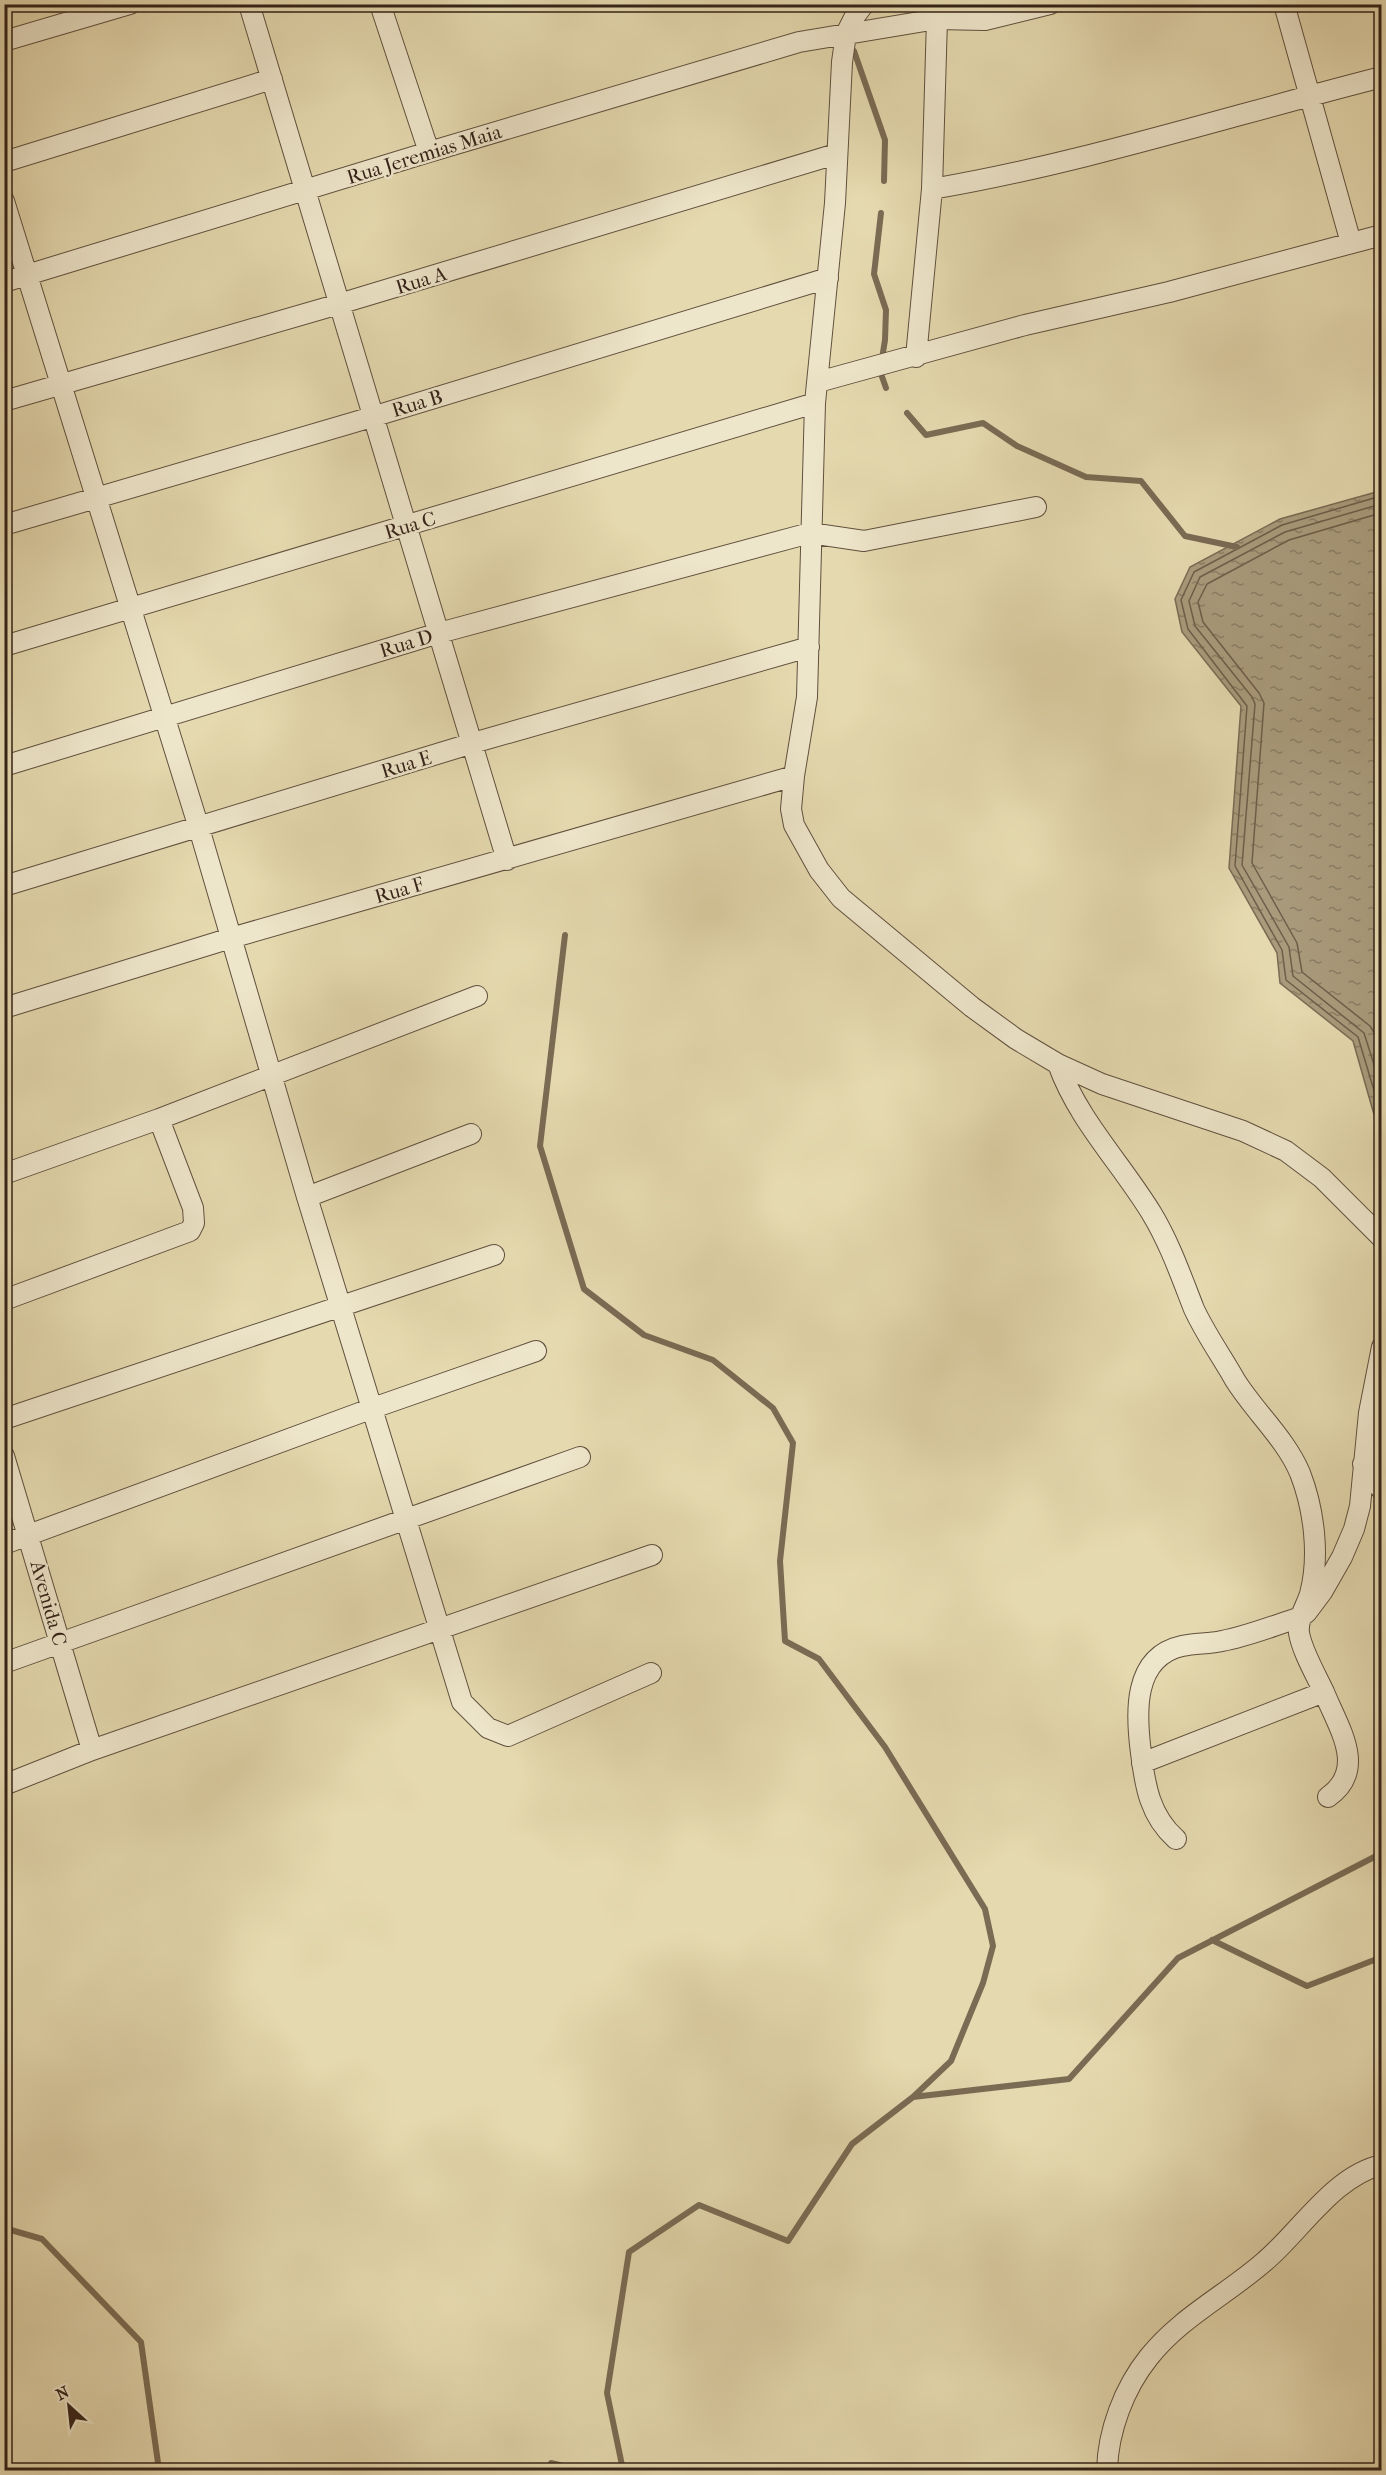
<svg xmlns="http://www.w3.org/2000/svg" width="1386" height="2475" font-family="'IM FELL French Canon',serif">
<defs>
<pattern id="water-ripples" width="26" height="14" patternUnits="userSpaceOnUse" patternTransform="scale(1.5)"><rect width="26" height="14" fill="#a99b7c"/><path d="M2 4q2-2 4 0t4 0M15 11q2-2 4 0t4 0" fill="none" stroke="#8a7e65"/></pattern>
</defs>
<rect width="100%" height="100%" fill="#e5d9af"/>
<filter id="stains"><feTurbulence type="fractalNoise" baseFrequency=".00333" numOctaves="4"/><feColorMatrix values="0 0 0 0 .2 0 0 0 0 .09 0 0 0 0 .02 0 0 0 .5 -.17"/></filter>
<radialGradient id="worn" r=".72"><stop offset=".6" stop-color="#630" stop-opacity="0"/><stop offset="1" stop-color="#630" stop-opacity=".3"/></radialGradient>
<path fill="url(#water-ripples)" stroke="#7a6b54" stroke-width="1.5" d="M1376,492L1382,494L1381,1139L1353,1041L1280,983L1277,953L1229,868L1241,706L1182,632L1175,599L1190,567L1280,519Z"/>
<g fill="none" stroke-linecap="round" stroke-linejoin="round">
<path stroke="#6e5e4a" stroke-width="1.5" d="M1382,499L1374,498L1282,525L1194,572L1181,600L1188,629L1247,706L1235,866L1282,950L1286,980L1358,1037L1382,1117
M1382,507L1374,506L1285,532L1200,577L1189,601L1195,626L1252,697L1255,704L1242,865L1289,947L1293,976L1364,1033L1382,1090
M1382,516L1374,515L1289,540L1207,584L1198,602L1203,622L1259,693L1264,703L1252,863L1297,943L1302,972L1370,1026L1375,1034L1382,1057"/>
<path stroke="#7a6b54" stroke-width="6" d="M854,51L885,140L884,181
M881,213L874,274L886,310L885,340L880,371L886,388
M907,413L926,435L983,423L1017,446L1086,477L1141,481L1185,536L1237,547
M565,935L540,1146L584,1289L644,1335L713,1360L773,1408L793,1443L780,1561L785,1641L819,1659L885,1747L985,1909L993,1946L983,1983L951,2061L913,2097
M1212,1940L1307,1986L1382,1957
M4,2228L42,2239L141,2342L159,2470
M550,2470L551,2463L580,2470
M623,2470L607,2393L629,2252L699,2205L788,2241L852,2144L913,2097L1069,2079L1178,1958L1382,1853"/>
<g stroke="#60503e" stroke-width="22">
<path id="minor" d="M249,4L507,860
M380,4L429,152
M864,4L855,16L846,34L842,62L835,203L815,403L807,697L794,776L791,809L794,825L819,870L841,898L972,1007L1016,1039L1058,1064L1102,1084L1243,1131L1286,1151L1322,1178L1382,1238
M1284,4L1351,243
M4,41L130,4
M4,162L272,79
M932,189C1084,163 1232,115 1382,77
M4,201L199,828L307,1197L462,1702L488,1728L508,1736L651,1673
M4,282L429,152L799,42L937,19L985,20L1050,4
M916,357L932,189L937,19
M818,382L1025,325L1169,292L1382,235
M4,401L339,304L836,154
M4,525L372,417L828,278
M4,646L815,403
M4,766L439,633L810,533L864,541L1036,507
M4,886L473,743L809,647
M4,1008L231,938L794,776
M1058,1064C1078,1120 1121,1163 1152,1214C1170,1244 1181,1276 1194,1309C1205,1333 1222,1357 1235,1380C1255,1412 1285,1438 1300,1473C1314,1509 1320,1556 1310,1594C1306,1607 1297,1619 1299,1633C1302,1651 1316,1675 1324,1692L1142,1763
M4,1174L159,1119L477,996
M307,1197L471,1134
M4,1300L190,1231L194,1223L193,1208L159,1119
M4,1419L494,1255
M4,1456L92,1750
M1363,1464L1382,1490
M4,1544L373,1408L536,1351
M4,1663L580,1457
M1324,1692C1338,1727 1368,1769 1328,1797
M4,1785L92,1750L652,1555
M1176,1839C1150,1816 1145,1786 1141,1753C1136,1715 1132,1657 1182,1646C1195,1643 1209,1644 1222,1641C1249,1636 1275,1625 1301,1617L1307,1612L1322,1592L1342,1557L1354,1529L1360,1506L1369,1413L1382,1347
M1107,2470C1108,2431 1124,2388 1149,2357C1181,2317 1226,2295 1264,2262C1300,2232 1334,2175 1382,2165"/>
</g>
<use href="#minor" stroke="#eee6cb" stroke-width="20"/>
</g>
<g text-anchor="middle" stroke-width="5" stroke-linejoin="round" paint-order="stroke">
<g font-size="20" fill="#342219" stroke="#eee6cb">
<text transform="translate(424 154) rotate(-17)" y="7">Rua Jeremias Maia</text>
<text transform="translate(421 280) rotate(-17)" y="7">Rua A</text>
<text transform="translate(417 403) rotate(-17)" y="7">Rua B</text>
<text transform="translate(410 525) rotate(-17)" y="7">Rua C</text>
<text transform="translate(406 643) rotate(-17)" y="7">Rua D</text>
<text transform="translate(406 764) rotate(-17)" y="7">Rua E</text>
<text transform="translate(399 890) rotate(-16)" y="7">Rua F</text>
<text transform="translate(49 1603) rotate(74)" y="7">Avenida C</text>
</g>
</g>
<rect width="1386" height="2475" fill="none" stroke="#e5d9af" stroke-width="24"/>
<rect x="6" y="6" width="1374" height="2463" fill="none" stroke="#342219" stroke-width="3"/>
<rect x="12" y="12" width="1362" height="2451" fill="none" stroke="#342219" stroke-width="1.5"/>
<g transform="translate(69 2406) rotate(333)" stroke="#eee6cb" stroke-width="4.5" paint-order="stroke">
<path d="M0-4.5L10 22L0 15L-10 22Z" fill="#342219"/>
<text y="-9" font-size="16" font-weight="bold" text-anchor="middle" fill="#342219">N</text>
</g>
<rect width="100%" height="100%" filter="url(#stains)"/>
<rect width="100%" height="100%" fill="url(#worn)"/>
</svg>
